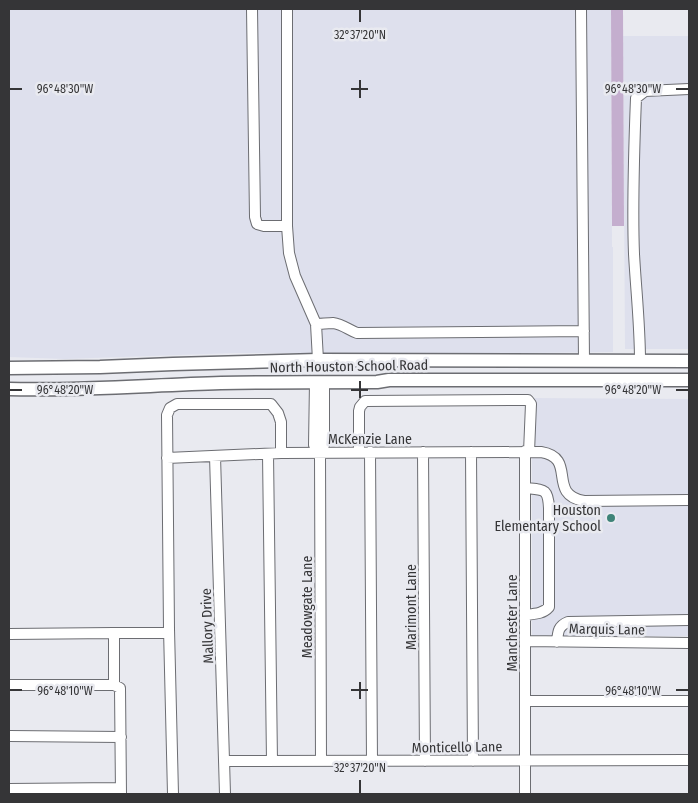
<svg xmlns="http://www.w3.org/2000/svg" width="698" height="803" font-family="'Fira Sans Condensed',sans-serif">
<rect width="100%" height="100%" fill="#e9eaf0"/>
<path fill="#dee0ed" d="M9,9H611L612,247H613V352L445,354L236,353L65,359L9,357Z
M623,36H689V349H625Z
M532,398L689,399V636H532Z"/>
<path fill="#c4aece" d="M611,9H623L624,226H612Z"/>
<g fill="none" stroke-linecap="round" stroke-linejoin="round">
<g stroke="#6c6d72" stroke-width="12">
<path id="minor" d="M252,9L255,217L257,224L264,226H287
M287,9V226L289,253L295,276L316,324L318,360
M581,9L584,361
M316,324C321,324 328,323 333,323C342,324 349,330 357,333L584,331
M640,361C640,325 636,290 634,254C632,202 634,150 636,98L645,91L689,89
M315,382L314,445L320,453
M525,451V794
M359,452V411L360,407L365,401L528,400L531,404L529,452
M370,452L372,761
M423,452L425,761
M471,452L473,761
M268,454L272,761
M215,456L225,794
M167,458L281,453L541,452C578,458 546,494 584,501L689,500
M525,488C544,490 548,488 549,508V607C543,614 534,614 525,615
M114,633H169
M9,634L114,633V685
M525,641L689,643
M557,642C558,632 558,626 568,622L689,620
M9,685H114L120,688L121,794
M525,701H689
M9,736L121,737
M225,761L689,760
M321,761L320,453L324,445V382
M9,789L121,788
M173,794L169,629L167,415L170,408L177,404H271L278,413L281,422V453"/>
</g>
<g stroke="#6c6d72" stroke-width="15">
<path id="major" d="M9,368L100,367L173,364L318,360L689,361
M9,389C80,391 150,385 221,383C273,382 325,382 377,382L389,380H689"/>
</g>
<use href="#minor" stroke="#fff" stroke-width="10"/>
<use href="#major" stroke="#fff" stroke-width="12"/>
</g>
<path fill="none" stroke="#353537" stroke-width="2" d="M360,10V22M360,80V98M10,89H22M351,89H368M676,89H688M360,381V398M10,390H22M351,390H368M676,390H688M360,682V699M10,690H22M351,690H368M676,690H688M360,780V793"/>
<circle fill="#3e8378" stroke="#e9eaf0" stroke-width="2" cx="611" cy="518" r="5"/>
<g text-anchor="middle" stroke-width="5" stroke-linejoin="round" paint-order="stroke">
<g font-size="14" fill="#353537" stroke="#e9eaf0">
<text transform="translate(349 366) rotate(-1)" y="5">North Houston School Road</text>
<text x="370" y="444">McKenzie Lane</text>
<text transform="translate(307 607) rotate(-90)" y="5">Meadowgate Lane</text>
<text transform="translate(411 607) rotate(-90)" y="5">Marimont Lane</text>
<text transform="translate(512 623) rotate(-90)" y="5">Manchester Lane</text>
<text transform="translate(207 626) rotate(-92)" y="5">Mallory Drive</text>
<text transform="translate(607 629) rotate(1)" y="5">Marquis Lane</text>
<text transform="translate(457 747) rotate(-1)" y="5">Monticello Lane</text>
</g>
<g font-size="14" fill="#353537" stroke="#e9eaf0" text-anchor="end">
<text x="601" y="515">Houston<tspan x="601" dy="16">Elementary School</tspan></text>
</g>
</g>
<g font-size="12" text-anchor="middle" fill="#353537" stroke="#e9eaf0" stroke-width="5" stroke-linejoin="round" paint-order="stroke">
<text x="360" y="39">32°37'20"N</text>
<text x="633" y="93">96°48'30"W</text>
<text x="65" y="93">96°48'30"W</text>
<text x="633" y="394">96°48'20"W</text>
<text x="65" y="394">96°48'20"W</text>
<text x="633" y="695">96°48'10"W</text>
<text x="65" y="695">96°48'10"W</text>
<text x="360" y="772">32°37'20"N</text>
</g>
<rect width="698" height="803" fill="none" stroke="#353537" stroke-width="20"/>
</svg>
